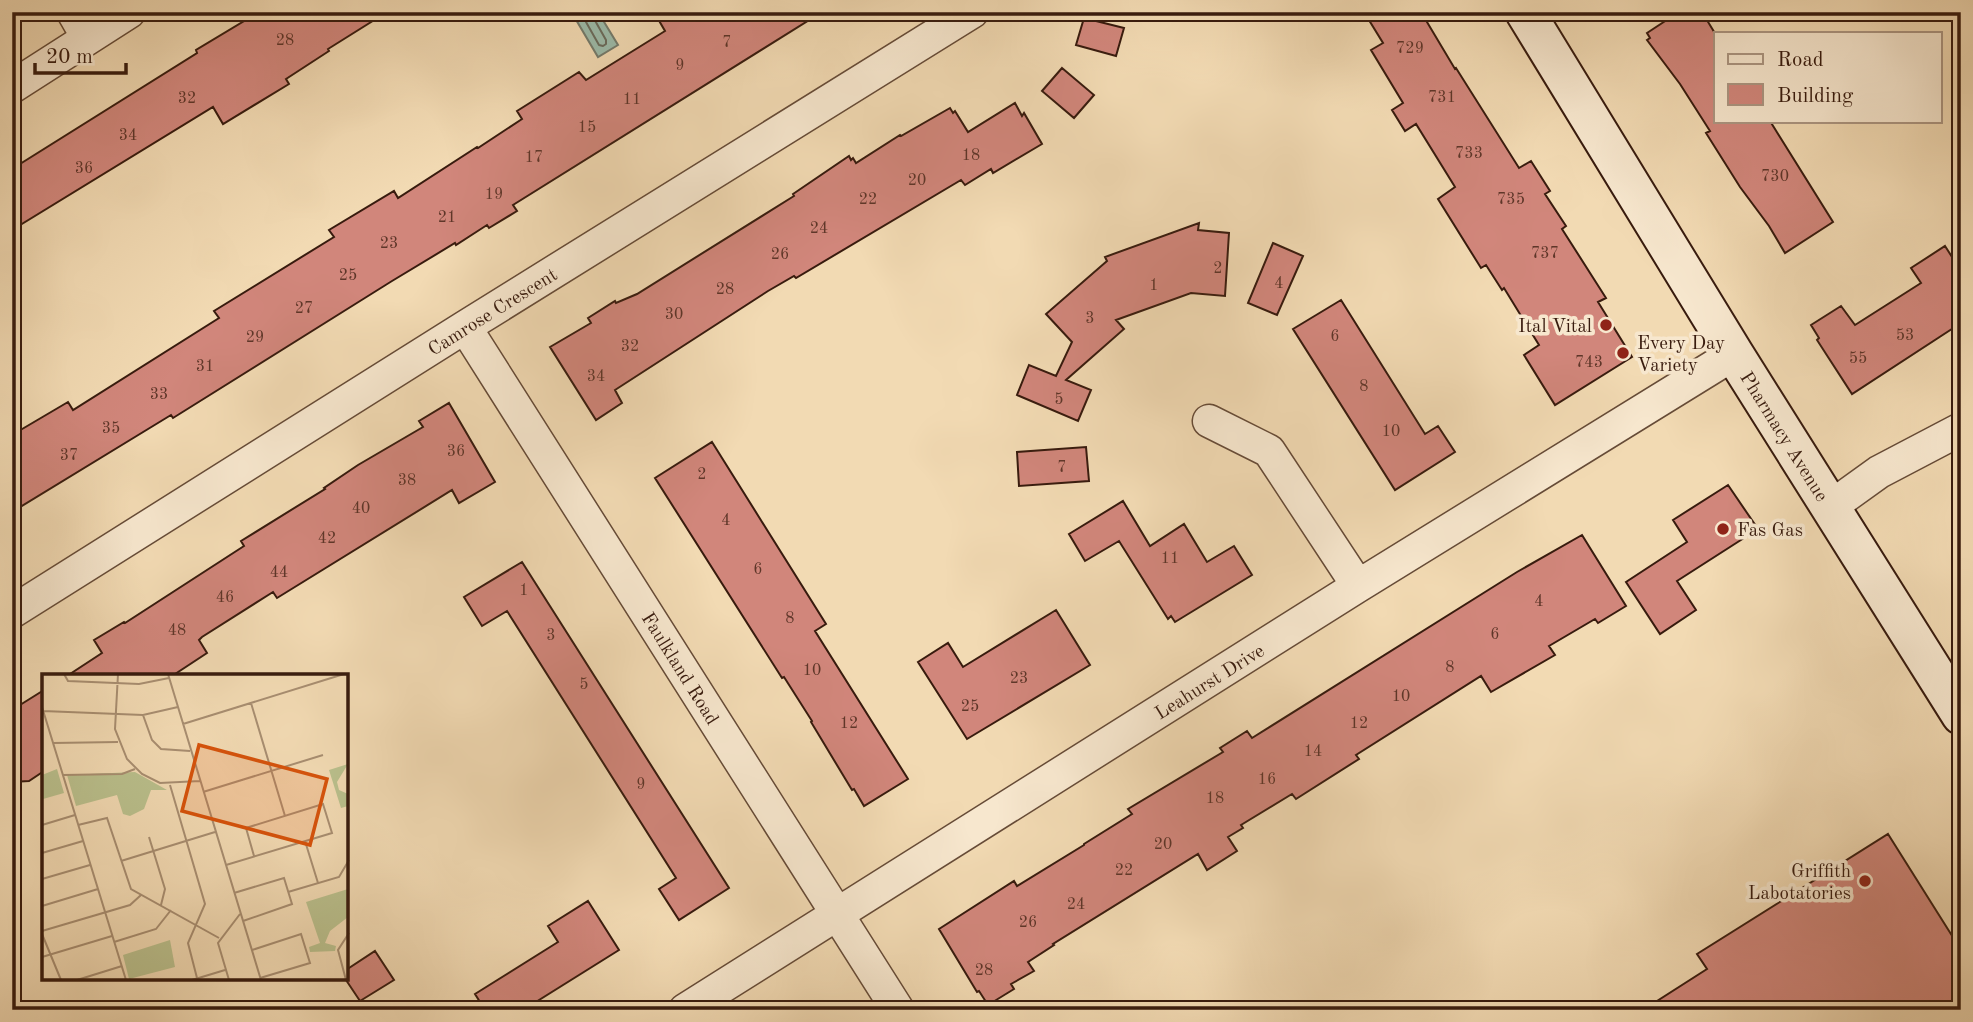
<svg xmlns="http://www.w3.org/2000/svg" width="1973" height="1022" font-family="'Old Standard TT',serif">
<rect width="100%" height="100%" fill="#f2dab3"/>
<filter id="stains"><feTurbulence type="fractalNoise" baseFrequency=".00286" numOctaves="4"/><feColorMatrix values="0 0 0 0 .2 0 0 0 0 .09 0 0 0 0 .02 0 0 0 .5 -.17"/></filter>
<radialGradient id="worn" r=".72"><stop offset=".6" stop-color="#630" stop-opacity="0"/><stop offset="1" stop-color="#630" stop-opacity=".3"/></radialGradient>
<path fill="#9cbbaa" stroke="#747b6c" stroke-width="2" d="M585,12H598L618,45L598,57L575,18Z"/>
<g fill="none" stroke-linecap="round" stroke-linejoin="round">
<path stroke="#6a6b5c" stroke-width="2" d="M589,16L593,17L606,40V44L603,46L599,45L586,22Z"/>
</g>
<path fill="#d1867b" stroke="#381b0e" stroke-width="2" d="M259,12H387L328,49L329,51L286,79L289,84L223,124L213,107L12,230V169L197,53L196,50Z
M654,12H822L513,205L517,211L489,228L487,225L456,245L455,243L392,281L173,418L171,415L12,512V435L68,402L73,410L219,318L214,311L334,237L329,230L394,191L398,198L477,147L478,148L522,119L517,111L579,72L586,80L665,31Z
M1364,12H1421L1455,69L1456,68L1519,168L1531,161L1550,191L1545,194L1566,226L1562,229L1606,298L1598,302L1632,357L1555,405L1524,355L1539,345L1504,288L1502,290L1486,265L1481,268L1438,199L1455,187L1416,124L1405,131L1392,110L1403,103L1371,50L1383,43Z
M1679,12H1702L1716,35V121H1770L1833,222L1785,253L1769,226L1740,187L1706,133L1710,131L1680,84L1647,40L1650,38L1647,33Z
M1084,18L1124,28L1116,56L1076,45Z
M1062,68L1094,95L1074,118L1042,91Z
M1015,103L1022,116L1024,113L1042,144L993,173L991,169L965,185L961,180L796,278L794,276L768,291L615,390L622,403L596,420L550,347L591,323L588,318L615,301L616,303L637,294L794,196L793,194L849,156L851,160L853,158L856,163L900,135L901,136L950,108L953,113L955,111L968,132Z
M1199,223L1198,230L1229,233L1225,296L1191,293L1116,320L1124,329L1066,380L1091,390L1078,421L1017,395L1029,365L1056,376L1072,342L1046,314L1107,261L1105,257Z
M1273,243L1303,256L1277,315L1248,303Z
M1945,246L1961,271V323L1852,394L1817,340L1819,338L1811,325L1841,306L1855,325L1921,283L1911,268Z
M1341,300L1425,434L1438,426L1455,452L1395,490L1293,329Z
M449,403L495,482L459,503L452,490L277,598L273,592L202,637L199,640L207,653L172,676H67L102,653L94,640L124,622L125,623L244,546L241,541L325,489L324,488L358,465L423,427L419,421Z
M712,442L826,624L815,631L908,779L864,806L854,789L852,790L811,722L812,721L784,677L782,678L655,478Z
M1086,447L1089,481L1019,486L1017,452Z
M1728,485L1758,529L1677,581L1696,610L1660,634L1626,582L1687,542L1673,520Z
M1123,501L1150,546L1184,524L1207,562L1234,546L1252,575L1175,622L1171,616L1168,619L1119,541L1085,561L1069,534Z
M1582,535L1626,606L1598,623L1595,619L1549,646L1555,655L1491,692L1481,676L1356,755L1359,759L1296,799L1292,794L1241,825L1243,828L1228,837L1237,851L1207,870L1198,854L1053,944L1054,945L1028,962L1034,971L1011,984L1014,989L988,1005L979,991L977,992L939,929L1014,881L1017,886L1084,845V844L1132,814L1128,809L1223,752L1220,748L1247,731L1252,738L1517,572Z
M522,562L729,888L679,920L659,889L676,878L507,611L482,626L464,597Z
M1056,610L1090,665L967,739L918,662L948,643L963,667Z
M44,690V771L29,781L12,782V710Z
M1888,834L1961,950V1010H1643L1707,969L1697,954Z
M588,901L619,950L523,1010H485L475,994L558,942L548,926Z
M375,951L394,980L360,1001L346,980V970Z"/>
<g fill="none" stroke-linecap="round" stroke-linejoin="round">
<g stroke="#664b37" stroke-width="35">
<path id="street" d="M73,12L88,38
M12,87L129,12
M465,327L898,1010
M1209,421L1269,451L1358,586
M1829,508L1879,472L1961,429
M12,612L465,327L972,12
M685,1010L1358,586L1734,354"/>
</g>
<g stroke="#381b0e" stroke-width="42">
<path id="secondary" d="M1525,12L1734,354L1961,715"/>
</g>
<use href="#street" stroke="#f7e7ce" stroke-width="32"/>
<use href="#secondary" stroke="#f7e7ce" stroke-width="38"/>
</g>
<g fill="#8f2418" stroke="#f7e7ce" stroke-width="2.5">
<circle cx="1606" cy="325" r="7"/>
<circle cx="1623" cy="353" r="7"/>
<circle cx="1723" cy="529" r="7"/>
<circle cx="1865" cy="881" r="7"/>
</g>
<g text-anchor="middle" stroke-width="7" stroke-linejoin="round" paint-order="stroke">
<g font-size="16" fill="#5e3629">
<text x="285" y="45">28</text>
<text x="727" y="47">7</text>
<text x="1410" y="53">729</text>
<text x="680" y="70">9</text>
<text x="1442" y="102">731</text>
<text x="187" y="103">32</text>
<text x="632" y="104">11</text>
<text x="587" y="132">15</text>
<text x="128" y="140">34</text>
<text x="1469" y="158">733</text>
<text x="971" y="160">18</text>
<text x="534" y="162">17</text>
<text x="84" y="173">36</text>
<text x="1775" y="181">730</text>
<text x="917" y="185">20</text>
<text x="494" y="199">19</text>
<text x="868" y="204">22</text>
<text x="1511" y="204">735</text>
<text x="447" y="222">21</text>
<text x="819" y="233">24</text>
<text x="389" y="248">23</text>
<text x="1545" y="258">737</text>
<text x="780" y="259">26</text>
<text x="1218" y="273">2</text>
<text x="348" y="280">25</text>
<text x="1279" y="288">4</text>
<text x="1154" y="290">1</text>
<text x="725" y="294">28</text>
<text x="304" y="313">27</text>
<text x="674" y="319">30</text>
<text x="1090" y="323">3</text>
<text x="1905" y="340">53</text>
<text x="1335" y="341">6</text>
<text x="255" y="342">29</text>
<text x="630" y="351">32</text>
<text x="1858" y="363">55</text>
<text x="1589" y="367">743</text>
<text x="205" y="371">31</text>
<text x="596" y="381">34</text>
<text x="1364" y="391">8</text>
<text x="159" y="399">33</text>
<text x="1059" y="404">5</text>
<text x="111" y="433">35</text>
<text x="1391" y="436">10</text>
<text x="456" y="456">36</text>
<text x="69" y="460">37</text>
<text x="1062" y="472">7</text>
<text x="702" y="479">2</text>
<text x="407" y="485">38</text>
<text x="361" y="513">40</text>
<text x="726" y="525">4</text>
<text x="327" y="543">42</text>
<text x="1170" y="563">11</text>
<text x="758" y="574">6</text>
<text x="279" y="577">44</text>
<text x="524" y="595">1</text>
<text x="225" y="602">46</text>
<text x="1539" y="606">4</text>
<text x="790" y="623">8</text>
<text x="177" y="635">48</text>
<text x="1495" y="639">6</text>
<text x="551" y="640">3</text>
<text x="1450" y="672">8</text>
<text x="812" y="675">10</text>
<text x="1019" y="683">23</text>
<text x="584" y="689">5</text>
<text x="1401" y="701">10</text>
<text x="970" y="711">25</text>
<text x="849" y="728">12</text>
<text x="1359" y="728">12</text>
<text x="1313" y="756">14</text>
<text x="1267" y="784">16</text>
<text x="641" y="789">9</text>
<text x="1215" y="803">18</text>
<text x="1163" y="849">20</text>
<text x="1124" y="875">22</text>
<text x="1076" y="909">24</text>
<text x="1028" y="927">26</text>
<text x="984" y="975">28</text>
</g>
<g font-size="19" fill="#381b0e" stroke="#f7e7ce">
<text transform="translate(492 311) rotate(-32)" y="7">Camrose Crescent</text>
<text transform="translate(1785 436) rotate(58)" y="7">Pharmacy Avenue</text>
<text transform="translate(681 668) rotate(58)" y="7">Faulkland Road</text>
<text transform="translate(1209 681) rotate(-32)" y="7">Leahurst Drive</text>
</g>
<g font-size="19" fill="#381b0e" stroke="#f7e7ce" text-anchor="end">
<text x="1592" y="332">Ital Vital</text>
<text x="1637" y="349" text-anchor="start">Every Day<tspan x="1637" dy="22">Variety</tspan></text>
<text x="1737" y="536" text-anchor="start">Fas Gas</text>
<text x="1851" y="877">Griffith<tspan x="1851" dy="22">Labotatories</tspan></text>
</g>
</g>
<g transform="translate(42 674)">
<rect width="306" height="306" fill="#f2dab3"/>
<path d="M306,90L295,108L297,116L306,120V132L299,134L287,96ZM15,95L22,119L1,125L0,101ZM93,98L125,116H109L102,135L88,142L81,140L75,121L34,132L25,101ZM306,215V243L288,257L283,269L294,272L293,277L268,278L267,273L278,269L264,228ZM128,266L133,293L87,305L81,281Z" fill="#bac08d"/>
<path fill="none" stroke="#a88e71" stroke-width="2" d="M22,0L26,7L97,10L127,4M76,0L73,55L85,85L100,100L118,109L158,107M126,0L219,306M209,29L243,142M0,33L84,306M1,37L101,41L136,33M101,41L110,66L119,75L148,77M141,50L302,0M11,69L76,68M21,101L80,100L93,95M128,111L163,230L146,269L155,304M161,118L281,81M0,151L33,141M36,151L65,144L89,215L177,264M107,163L123,215L119,231M263,167L276,209M0,179L41,167M79,187L173,158M184,191L290,159L281,130L204,154L212,182M0,205L48,191M246,218L297,203L307,186M192,219L242,204L250,230L201,247M0,232L56,215M0,257L88,231L99,221M0,260L19,306M72,268L114,255L129,236M210,276L259,260L268,289L218,304M0,283L70,262M35,306L80,292M150,306L183,296M187,306L176,269L198,240M304,306L296,276L307,259"/>
<path fill="#d6530c" fill-opacity="0.15" stroke="#d6530c" stroke-width="3.5" d="M157,71L285,105L268,171L140,137Z"/>
<rect width="306" height="306" fill="none" stroke="#381b0e" stroke-width="3.5"/>
</g>
<rect width="1973" height="1022" fill="none" stroke="#f2dab3" stroke-width="42"/>
<rect x="14" y="14" width="1945" height="994" fill="none" stroke="#381b0e" stroke-width="3.5"/>
<rect x="21" y="21" width="1931" height="980" fill="none" stroke="#381b0e" stroke-width="2"/>
<rect x="1714" y="32" width="228" height="91" fill="#f7e7ce" stroke="#ab9581" stroke-width="2"/>
<rect x="1728" y="54" width="35" height="10" fill="#f7e7ce" stroke="#ab9581" stroke-width="2"/>
<text x="1777" y="66" font-size="21" fill="#381b0e">Road</text>
<rect x="1728" y="84" width="35" height="21" fill="#d1867b" stroke="#ab9581" stroke-width="2"/>
<text x="1777" y="102" font-size="21" fill="#381b0e">Building</text>
<path d="M35 63v10h91v-10" fill="none" stroke="#381b0e" stroke-width="3.5"/>
<text x="46" y="63" font-size="21" fill="#381b0e" stroke="#f7e7ce" stroke-width="5" paint-order="stroke">20 m</text>
<rect width="100%" height="100%" filter="url(#stains)"/>
<rect width="100%" height="100%" fill="url(#worn)"/>
</svg>
